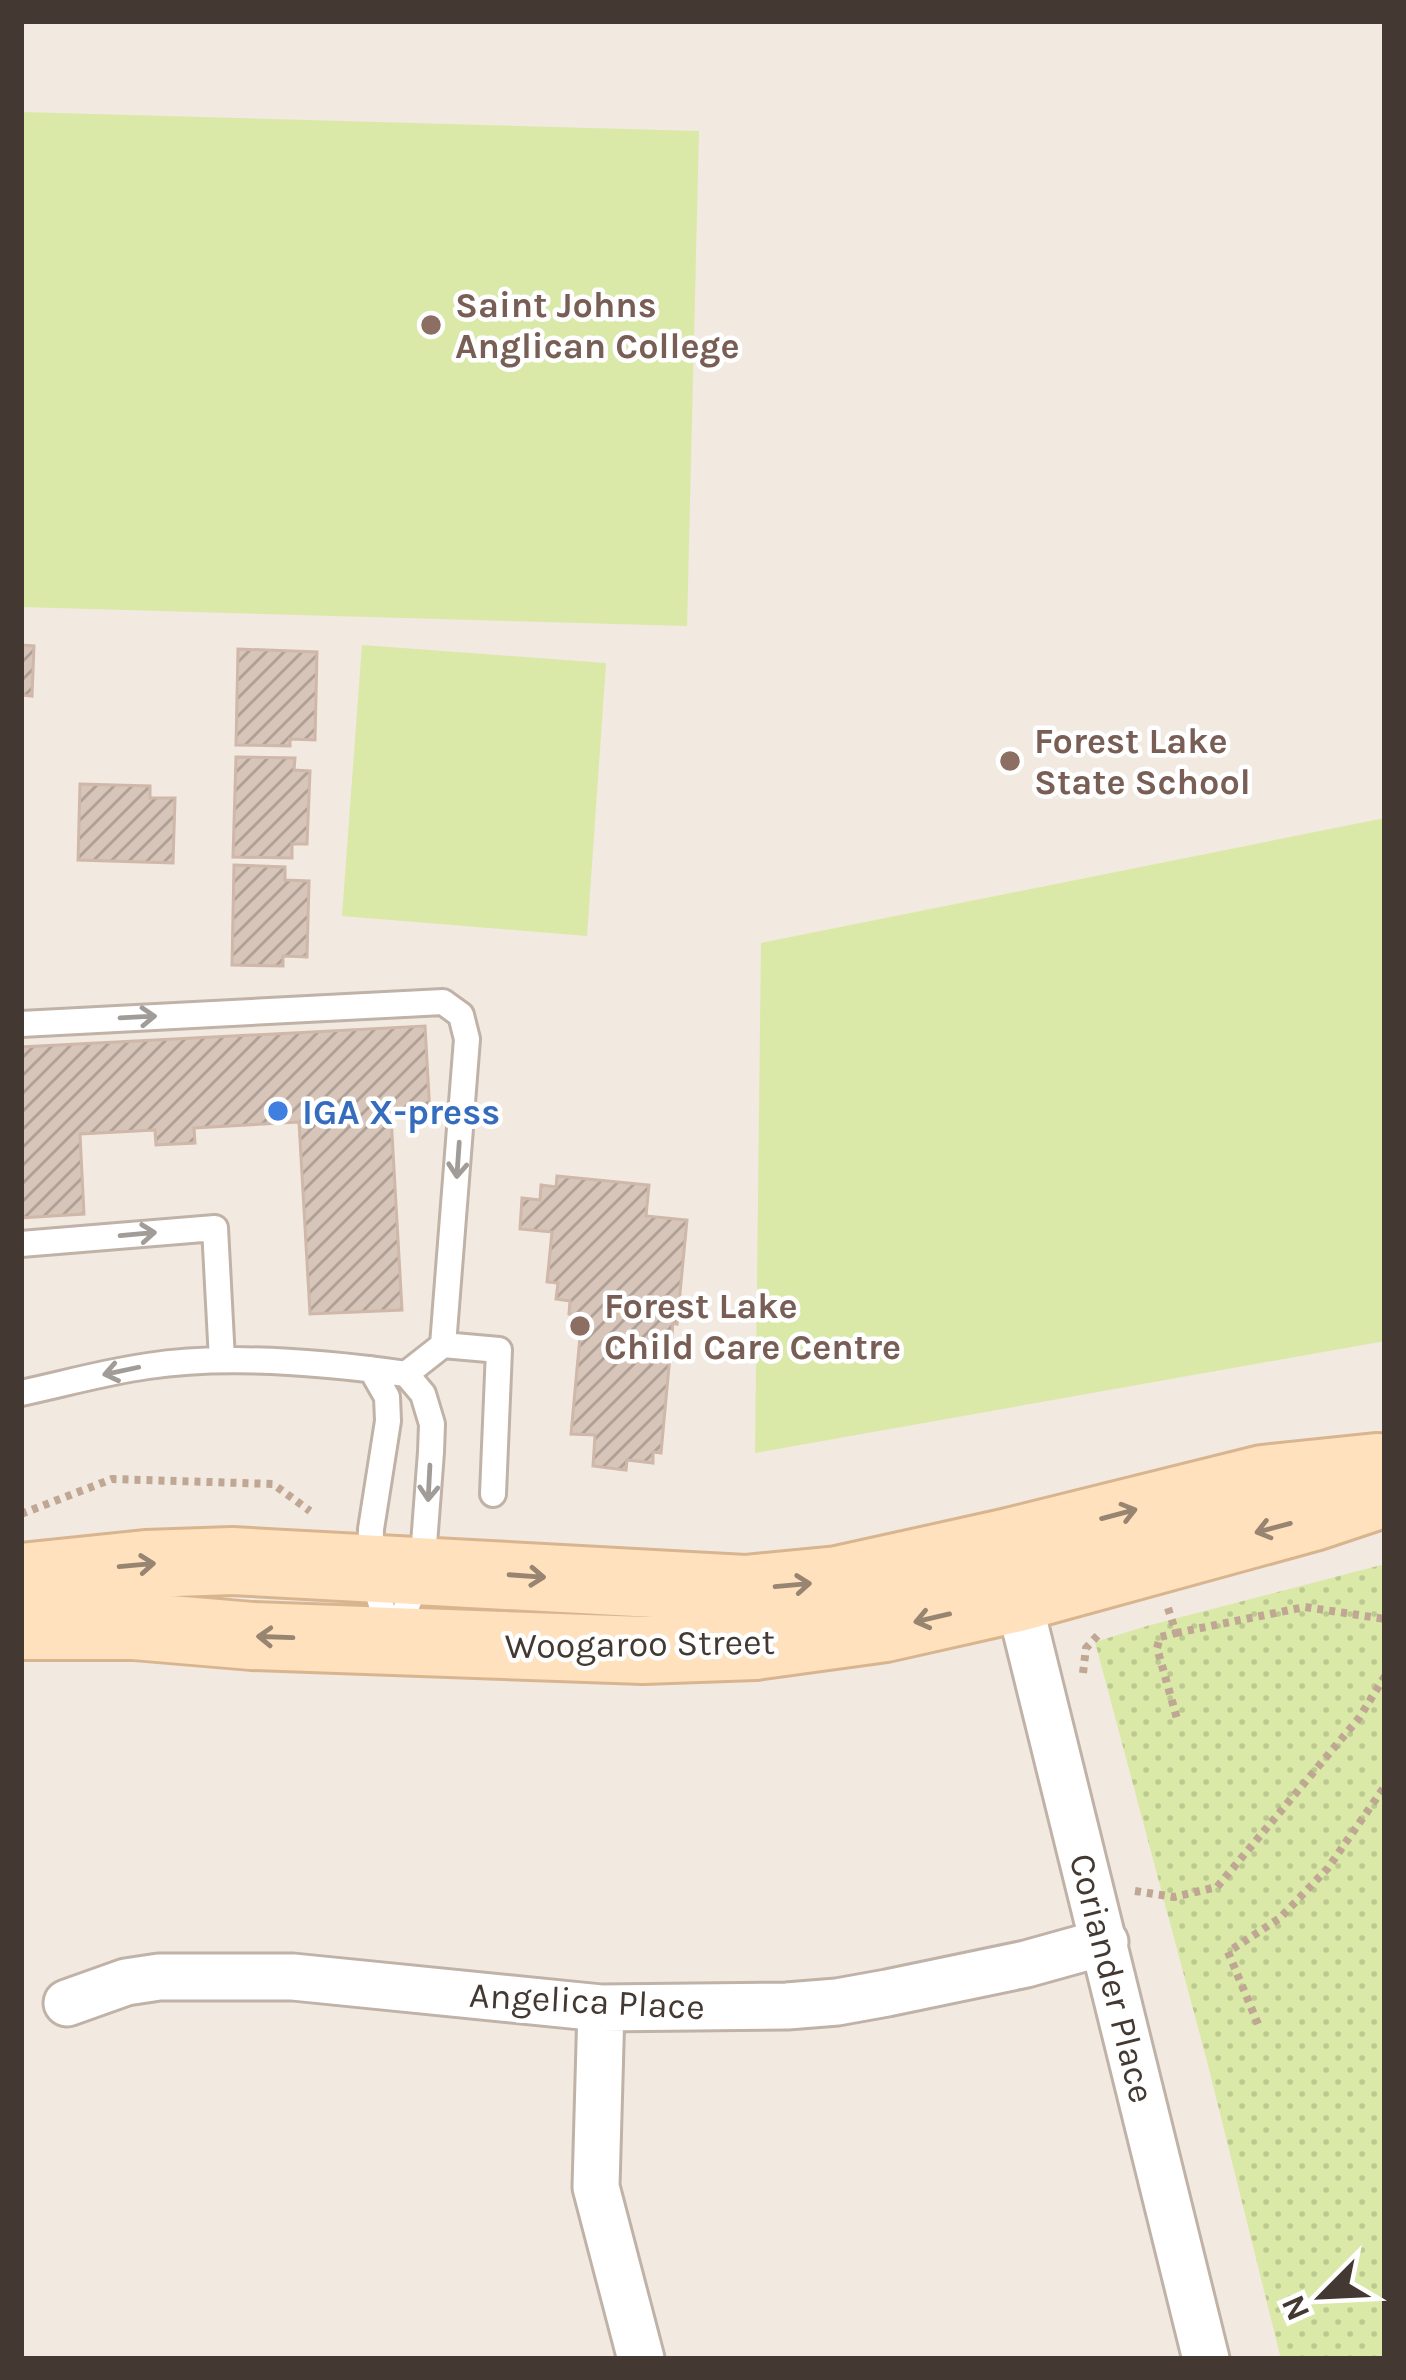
<svg xmlns="http://www.w3.org/2000/svg" width="1406" height="2380" font-family="Karla,sans-serif">
<defs>
<pattern id="park-dots" width="8" height="8" patternUnits="userSpaceOnUse" patternTransform="scale(3)"><rect width="8" height="8" fill="#dae9a7"/><path d="M2 2h.1M6 6h.1" fill="none" stroke="#bcc990" stroke-width="1.8" stroke-linecap="round"/></pattern>
<pattern id="building-hatch" width="6" height="6" patternUnits="userSpaceOnUse" patternTransform="scale(3)"><rect width="6" height="6" fill="#d7c5b9"/><path d="M-1 1l2-2M0 6l6-6M5 7l2-2" fill="none" stroke="#b0a197"/></pattern>
</defs>
<rect width="100%" height="100%" fill="#f2e9e1"/>
<path fill="#dae9a7" d="M21,112L699,131L687,626L21,607Z
M362,645L606,663L587,936L342,916Z
M1385,818V1341L755,1453L761,943Z"/>
<path fill="url(#park-dots)" d="M1385,1564V2359H1281L1208,2065L1095,1642L1147,1626Z"/>
<path fill="url(#building-hatch)" stroke="#cfb8a9" stroke-width="3" d="M21,645L34,646L32,696L21,695Z
M238,649L317,652L315,740L290,739V746L236,745Z
M236,757L295,758L294,770L310,771L307,844H292V858L233,857Z
M80,784L150,786V798H175L173,863L78,860Z
M234,865L285,867V880L309,881L307,957L283,956V966L232,965Z
M425,1026L430,1114L391,1116L402,1310L310,1314L299,1122L194,1128L195,1143L156,1145L155,1130L80,1134L84,1214L21,1218V1047Z
M557,1176L649,1185L646,1216L687,1220L677,1324L673,1323L661,1453L653,1452V1463L627,1460L626,1470L593,1466L595,1435L571,1434L582,1315L569,1314L570,1301L556,1299L558,1283L547,1282L552,1232L520,1229L522,1198L540,1200L541,1185L556,1187Z"/>
<g fill="none" stroke-linecap="round" stroke-linejoin="round">
<g stroke="#c0b2a6" stroke-width="30">
<path id="lane" d="M21,1024L443,1002L461,1015L467,1039L443,1345
M21,1244L215,1228L222,1360
M371,1369L387,1397L388,1421L371,1529L370,1567L391,1639
M406,1374L443,1345L499,1350L493,1494
M21,1393C63,1384 105,1372 148,1366C225,1354 328,1363 406,1374L423,1394L432,1424L431,1452L422,1570L393,1639"/>
</g>
<g stroke="#c0b2a6" stroke-width="51">
<path id="street" d="M1018,1598L1206,2359
M67,2003L126,1982L159,1977H293L601,2008L787,2006L837,2002L887,1993L1026,1964L1105,1942
M601,2008L596,2187L641,2359"/>
</g>
<g stroke="#d8b58f" stroke-width="72">
<path id="secondary" d="M21,1577L146,1564L232,1561L745,1589L838,1580L1005,1543L1263,1479L1377,1467
M21,1626H134L252,1636L643,1650L755,1646L885,1628L1018,1598L1313,1517L1385,1493"/>
</g>
<path stroke="#c0a794" stroke-width="8" stroke-dasharray="6 6" stroke-linecap="butt" d="M21,1514L112,1479L273,1484L310,1511
M1168,1608L1176,1633L1160,1637L1157,1648L1178,1722
M1176,1633L1305,1607L1385,1619
M1083,1673L1086,1648L1100,1633
M1135,1891L1174,1897L1217,1887L1359,1718L1385,1676
M1258,2024L1228,1952L1280,1918L1328,1868L1385,1786"/>
<use href="#lane" stroke="#fff" stroke-width="24"/>
<use href="#street" stroke="#fff" stroke-width="45"/>
<use href="#secondary" stroke="#ffe1be" stroke-width="66"/>
</g>
<defs><path id="oneway-shaft" d="M-6 0H5M1.5-3L5.5 0L1.5 3" fill="none" stroke-width="1.6" stroke-linecap="round" stroke-linejoin="round" transform="scale(3)"/></defs>
<g stroke="#a19c98">
<use href="#oneway-shaft" transform="translate(138 1017) rotate(-3)"/>
<use href="#oneway-shaft" transform="translate(458 1160) rotate(94)"/>
<use href="#oneway-shaft" transform="translate(138 1234) rotate(-5)"/>
<use href="#oneway-shaft" transform="translate(121 1371) rotate(168)"/>
<use href="#oneway-shaft" transform="translate(429 1483) rotate(93)"/>
</g>
<g stroke="#988571">
<use href="#oneway-shaft" transform="translate(1119 1514) rotate(-15)"/>
<use href="#oneway-shaft" transform="translate(1273 1528) rotate(165)"/>
<use href="#oneway-shaft" transform="translate(137 1565) rotate(-5)"/>
<use href="#oneway-shaft" transform="translate(527 1576) rotate(4)"/>
<use href="#oneway-shaft" transform="translate(793 1585) rotate(-5)"/>
<use href="#oneway-shaft" transform="translate(932 1618) rotate(167)"/>
<use href="#oneway-shaft" transform="translate(275 1637) rotate(-178)"/>
</g>
<g fill="#8d6e63" stroke="#fff" stroke-width="4.5">
<circle cx="431" cy="325" r="12"/>
<circle cx="1010" cy="761" r="12"/>
<circle cx="580" cy="1326" r="12"/>
</g>
<circle fill="#3f7fe0" stroke="#fff" stroke-width="4.5" cx="278" cy="1111" r="12"/>
<g text-anchor="middle" stroke-width="9" stroke-linejoin="round" paint-order="stroke">
<g font-size="36" font-weight="bold" fill="#785e54" stroke="#fff" text-anchor="start">
<text x="455" y="317">Saint Johns<tspan x="455" dy="41">Anglican College</tspan></text>
<text x="1034" y="753">Forest Lake<tspan x="1034" dy="41">State School</tspan></text>
<text x="604" y="1318">Forest Lake<tspan x="604" dy="41">Child Care Centre</tspan></text>
</g>
<g font-size="36" font-weight="bold" fill="#366cbe" stroke="#fff" text-anchor="start">
<text x="302" y="1124">IGA X-press</text>
</g>
<g font-size="36" fill="#433932" stroke="#fff">
<text transform="translate(640 1643) rotate(-1)" y="13">Woogaroo Street</text>
<text transform="translate(1113 1978) rotate(76)" y="13">Coriander Place</text>
<text transform="translate(587 2000) rotate(3)" y="13">Angelica Place</text>
</g>
</g>
<rect width="1406" height="2380" fill="none" stroke="#433932" stroke-width="48"/>
<g transform="translate(1322 2296) rotate(246)" stroke="#ffffff" stroke-width="9" paint-order="stroke">
<path d="M0-9L21 45L0 30L-21 45Z" fill="#433932"/>
<text y="-18" font-size="33" font-weight="bold" text-anchor="middle" fill="#433932">N</text>
</g>
</svg>
